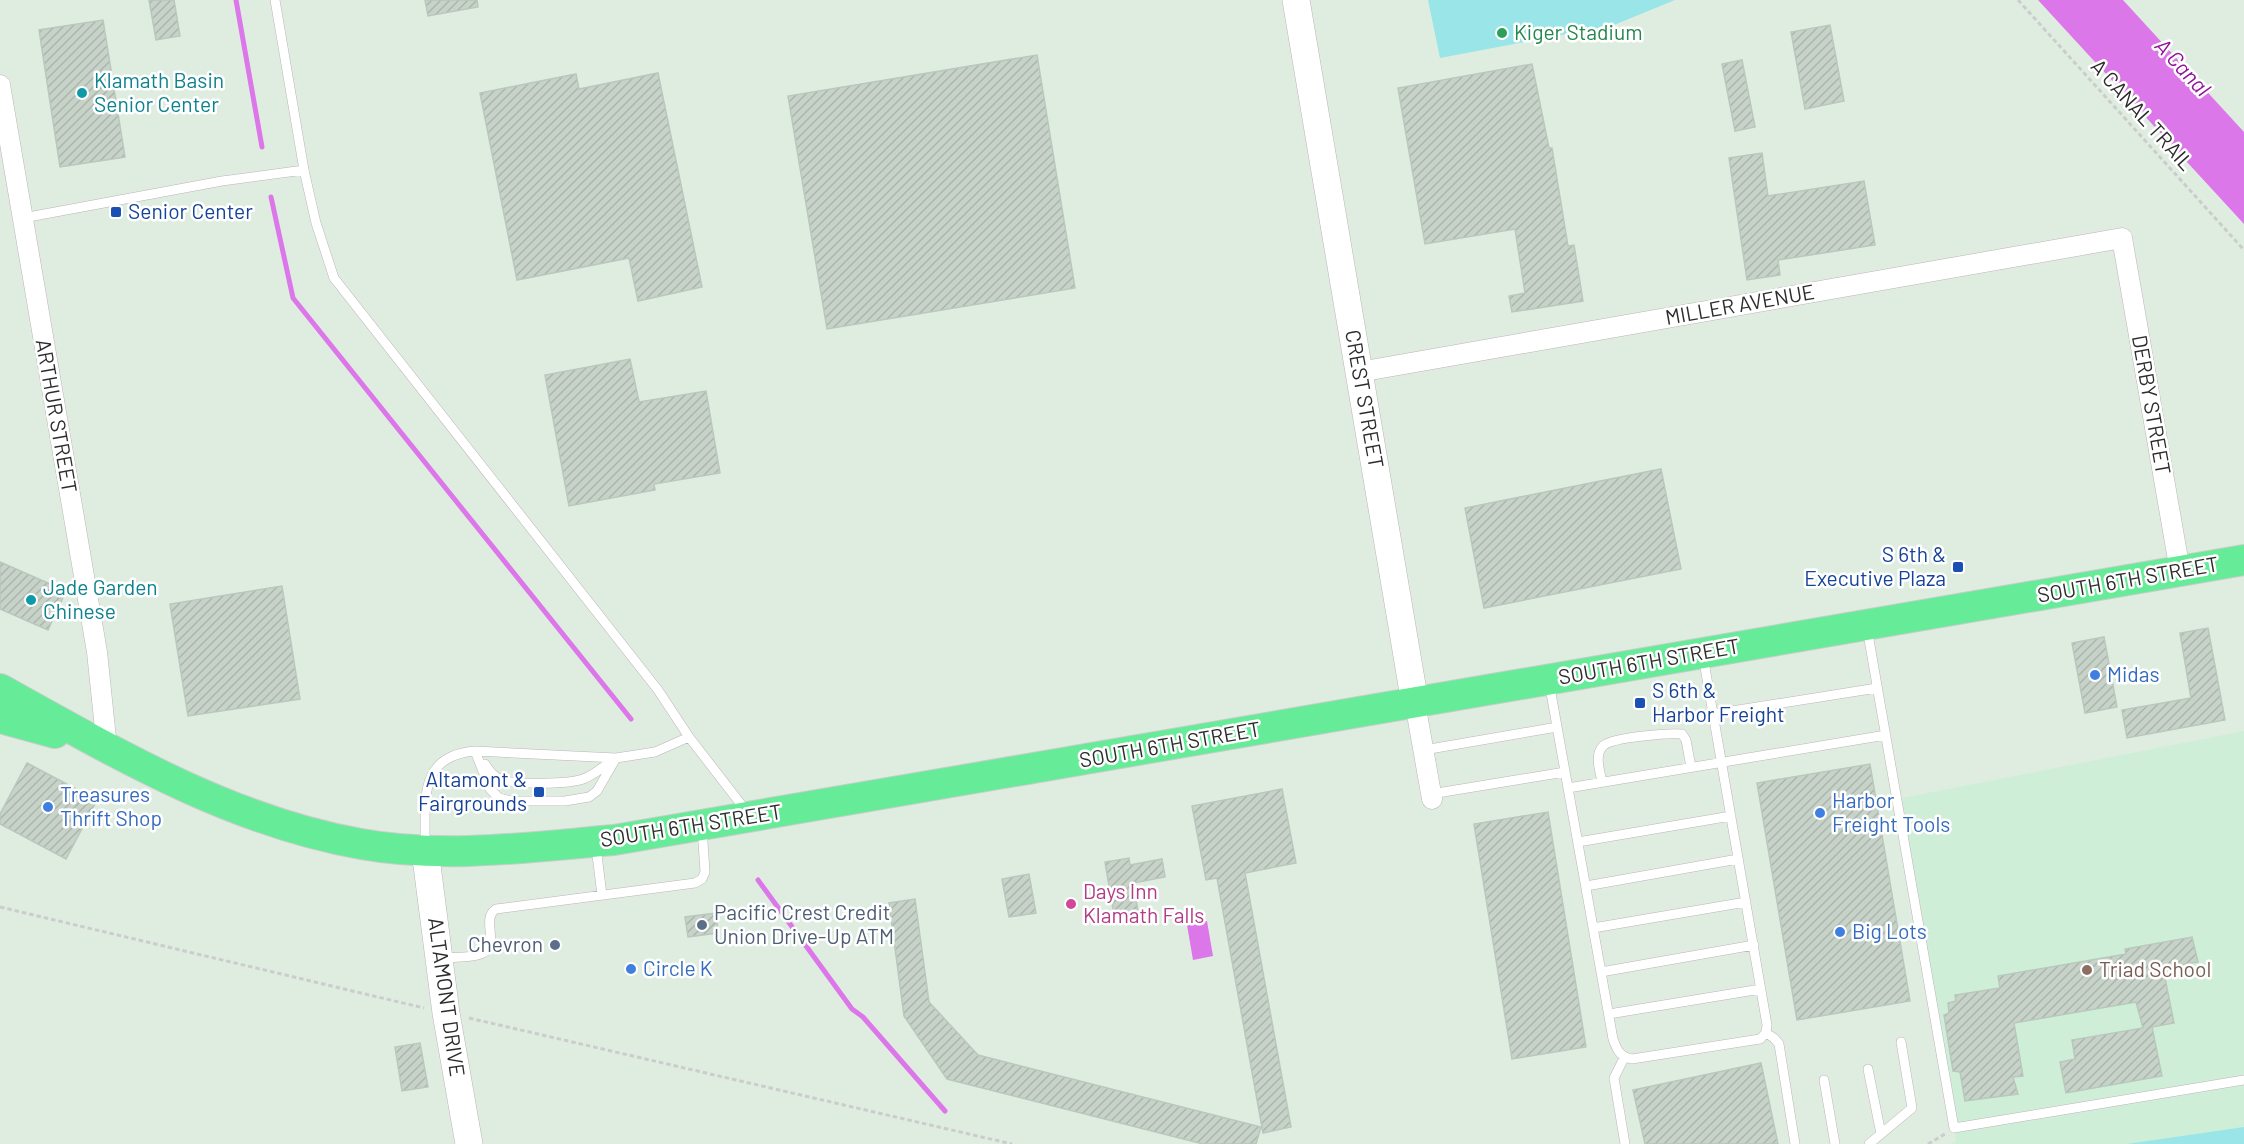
<svg xmlns="http://www.w3.org/2000/svg" width="2244" height="1144" font-family="Barlow,sans-serif">
<defs>
<pattern id="building-hatch" width="6" height="6" patternUnits="userSpaceOnUse" patternTransform="scale(1.5)"><rect width="6" height="6" fill="#c7d3c9"/><path d="M-1 1l2-2M0 6l6-6M5 7l2-2" fill="none" stroke="#abb5ad"/></pattern>
</defs>
<rect width="100%" height="100%" fill="#dfede1"/>
<path fill="#cfeed8" d="M2244,731V1144H1950L1956,1141L1902,798Z"/>
<path fill="#9ae5e8" d="M1428,0H1675L1614,25L1440,58Z
M2244,1127V1144H2127Z"/>
<path fill="#dc77ea" d="M2038,0H2123L2244,132V224Z
M1207,921L1213,956L1193,960L1187,925Z"/>
<g fill="none" stroke-linecap="round" stroke-linejoin="round">
<path stroke="#dc77ea" stroke-width="5" d="M236,0L262,147
M271,197L293,298L631,719
M758,880L852,1009L863,1017L945,1111"/>
</g>
<path fill="url(#building-hatch)" stroke="#b8c8bc" stroke-width="1.5" d="M149,0H174L180,36L156,40Z
M425,0H477L478,7L428,16Z
M103,20L125,157L60,167L39,30Z
M1830,25L1844,101L1805,109L1791,32Z
M1037,55L1075,288L827,329L788,96Z
M1742,60L1755,127L1735,131L1722,64Z
M1532,64L1549,148H1552L1568,246L1574,245L1583,301L1512,312L1509,296L1525,293L1515,229L1425,244L1398,88Z
M658,73L702,287L638,301L629,258L517,280L480,93L576,74L579,89Z
M1762,153L1768,196L1864,181L1875,245L1778,260L1780,275L1747,280L1729,158Z
M630,359L639,402L706,391L720,473L654,484L655,490L569,506L545,375Z
M1661,469L1681,569L1484,608L1465,508Z
M0,562L66,591L48,630L0,609Z
M282,586L300,699L188,716L170,604Z
M2208,628L2225,720L2127,738L2122,710L2191,698L2180,633Z
M2104,637L2117,707L2085,713L2072,643Z
M27,763L97,800L66,859L0,824V814Z
M1870,764L1910,1001L1797,1020L1757,783Z
M1282,789L1296,863L1245,873L1291,1127L1263,1133L1217,878L1206,880L1192,806Z
M1548,812L1586,1047L1512,1059L1474,824Z
M1129,858L1130,865L1162,859L1165,877L1133,883L1139,917L1115,921L1105,862Z
M1029,874L1036,913L1009,917L1002,879Z
M915,899L929,1002L978,1055L1261,1127L1256,1144H1203L947,1079L904,1016L889,903Z
M716,913L718,933L688,937L685,917Z
M2192,937L2198,962L2163,968L2174,1023L2152,1027L2162,1076L2066,1093L2060,1062L2075,1059L2072,1040L2143,1028L2136,1002L2014,1023L2023,1076L2013,1077L2018,1094L1965,1101L1960,1072L1953,1071L1944,1015L1949,1013L1948,1003L1956,1001L1955,995L2000,988L1998,976L2126,954L2125,949Z
M420,1043L428,1087L402,1091L395,1047Z
M1761,1063L1778,1144H1645L1633,1090Z"/>
<g fill="none" stroke-linecap="round" stroke-linejoin="round">
<g stroke="#bfb2ba" stroke-width="10">
<path id="lane" d="M275,0L304,170L316,223L334,278L658,690L689,737L747,812
M23,218L222,181L304,170
M1867,628L1954,1128L2244,1080
M1549,682L1613,1039C1617,1050 1620,1057 1632,1059L1760,1039L1766,1033L1767,1025L1703,656
M1713,714L1877,688
M1424,750L1557,727
M475,751L490,789L499,798L512,801H565L589,797L597,791L616,758
M485,764C489,771 494,777 502,780C515,785 570,784 583,779C594,775 602,768 611,761
M1602,782C1600,771 1594,755 1603,746C1612,737 1669,733 1682,734L1686,740L1691,767
M1568,788L1886,735
M1431,794L1565,772
M1578,842L1731,816
M425,846C426,801 417,756 475,751L616,758L655,752L689,737
M596,847L602,895
M1586,886L1738,859
M1593,928L1746,902
M440,958C452,957 466,958 478,955C504,948 479,920 496,909L695,883L702,879L705,872L702,827
M1601,972L1754,945
M1609,1014L1761,989
M1766,1033L1774,1038L1779,1044L1795,1144
M1624,1058L1614,1078L1625,1144
M1868,1069L1881,1134
M1824,1080L1835,1144
M1869,1144L1912,1108L1901,1042"/>
</g>
<g stroke="#bfb2ba" stroke-width="21">
<path id="street" d="M0,85L97,652L107,748
M1359,372L2122,238L2180,571
M1415,703L1432,799"/>
</g>
<g stroke="#bfb2ba" stroke-width="28">
<path id="secondary" d="M1296,0L1415,703
M425,850L446,1013L469,1144"/>
</g>
<g stroke="#ccc" stroke-width="32">
<path id="primary" d="M0,689C114,752 230,821 361,844C444,859 531,847 614,840L2244,560
M0,718L55,733"/>
</g>
<path stroke="#ccc" stroke-width="3" stroke-dasharray="4.5 3" stroke-linecap="butt" d="M2018,0L2244,250
M0,907L424,1008
M469,1018L1012,1144
M1928,1144L1945,1134"/>
<use href="#lane" stroke="#fff" stroke-width="9"/>
<use href="#street" stroke="#fff" stroke-width="20"/>
<use href="#secondary" stroke="#fff" stroke-width="27"/>
<use href="#primary" stroke="#66eb98" stroke-width="30"/>
</g>
<circle fill="#2e9e5b" stroke="#fff" stroke-width="2" cx="1502" cy="33" r="6"/>
<g fill="#0f9aa8" stroke="#fff" stroke-width="2">
<circle cx="82" cy="93" r="6"/>
<circle cx="31" cy="600" r="6"/>
</g>
<g fill="#1a4fb4" stroke="#fff" stroke-width="2">
<rect x="110" y="206" width="12" height="12" rx="3"/>
<rect x="1952" y="561" width="12" height="12" rx="3"/>
<rect x="1634" y="697" width="12" height="12" rx="3"/>
<rect x="533" y="786" width="12" height="12" rx="3"/>
</g>
<g fill="#3f7fe0" stroke="#fff" stroke-width="2">
<circle cx="2095" cy="675" r="6"/>
<circle cx="48" cy="807" r="6"/>
<circle cx="1820" cy="813" r="6"/>
<circle cx="1840" cy="932" r="6"/>
<circle cx="631" cy="969" r="6"/>
</g>
<circle fill="#d1479c" stroke="#fff" stroke-width="2" cx="1071" cy="904" r="6"/>
<g fill="#5c6f8a" stroke="#fff" stroke-width="2">
<circle cx="702" cy="925" r="6"/>
<circle cx="555" cy="945" r="6"/>
</g>
<circle fill="#8d6e63" stroke="#fff" stroke-width="2" cx="2087" cy="970" r="6"/>
<g text-anchor="middle" stroke-width="5" stroke-linejoin="round" paint-order="stroke">
<g font-size="21" fill="#27864d" stroke="#fff" text-anchor="start">
<text x="1514" y="40">Kiger Stadium</text>
</g>
<g font-size="21" fill="#0d838f" stroke="#fff" text-anchor="start">
<text x="94" y="88">Klamath Basin<tspan x="94" dy="24">Senior Center</tspan></text>
<text x="43" y="595">Jade Garden<tspan x="43" dy="24">Chinese</tspan></text>
</g>
<g font-size="21" fill="#2c2c2c" stroke="#fff">
<text transform="translate(2142 115) rotate(48)" y="7">A CANAL TRAIL</text>
<text transform="translate(1740 305) rotate(-10)" y="7">MILLER AVENUE</text>
<text transform="translate(1364 399) rotate(80)" y="7">CREST STREET</text>
<text transform="translate(2151 405) rotate(80)" y="7">DERBY STREET</text>
<text transform="translate(56 416) rotate(80)" y="7">ARTHUR STREET</text>
<text transform="translate(2128 580) rotate(-10)" y="7">SOUTH 6TH STREET</text>
<text transform="translate(1649 662) rotate(-10)" y="7">SOUTH 6TH STREET</text>
<text transform="translate(1170 745) rotate(-10)" y="7">SOUTH 6TH STREET</text>
<text transform="translate(691 826) rotate(-9)" y="7">SOUTH 6TH STREET</text>
<text transform="translate(446 997) rotate(82)" y="7">ALTAMONT DRIVE</text>
</g>
<g font-size="21" fill="#164399" stroke="#fff" text-anchor="start">
<text x="128" y="219">Senior Center</text>
<text x="1946" y="562" text-anchor="end">S 6th &amp;<tspan x="1946" dy="24">Executive Plaza</tspan></text>
<text x="1652" y="698">S 6th &amp;<tspan x="1652" dy="24">Harbor Freight</tspan></text>
<text x="527" y="787" text-anchor="end">Altamont &amp;<tspan x="527" dy="24">Fairgrounds</tspan></text>
</g>
<g font-size="21" fill="#366cbe" stroke="#fff" text-anchor="start">
<text x="2107" y="682">Midas</text>
<text x="60" y="802">Treasures<tspan x="60" dy="24">Thrift Shop</tspan></text>
<text x="1832" y="808">Harbor<tspan x="1832" dy="24">Freight Tools</tspan></text>
<text x="1852" y="939">Big Lots</text>
<text x="643" y="976">Circle K</text>
</g>
<g font-size="21" fill="#b23c85" stroke="#fff" text-anchor="start">
<text x="1083" y="899">Days Inn<tspan x="1083" dy="24">Klamath Falls</tspan></text>
</g>
<g font-size="21" fill="#4e5e75" stroke="#fff" text-anchor="start">
<text x="714" y="920">Pacific Crest Credit<tspan x="714" dy="24">Union Drive-Up ATM</tspan></text>
<text x="543" y="952" text-anchor="end">Chevron</text>
</g>
<g font-size="21" fill="#785e54" stroke="#fff" text-anchor="start">
<text x="2099" y="977">Triad School</text>
</g>
<g font-size="22" font-style="italic" fill="#921399" stroke="#fff">
<text transform="translate(2183 67) rotate(47)" y="8">A Canal</text>
</g>
</g>
</svg>
